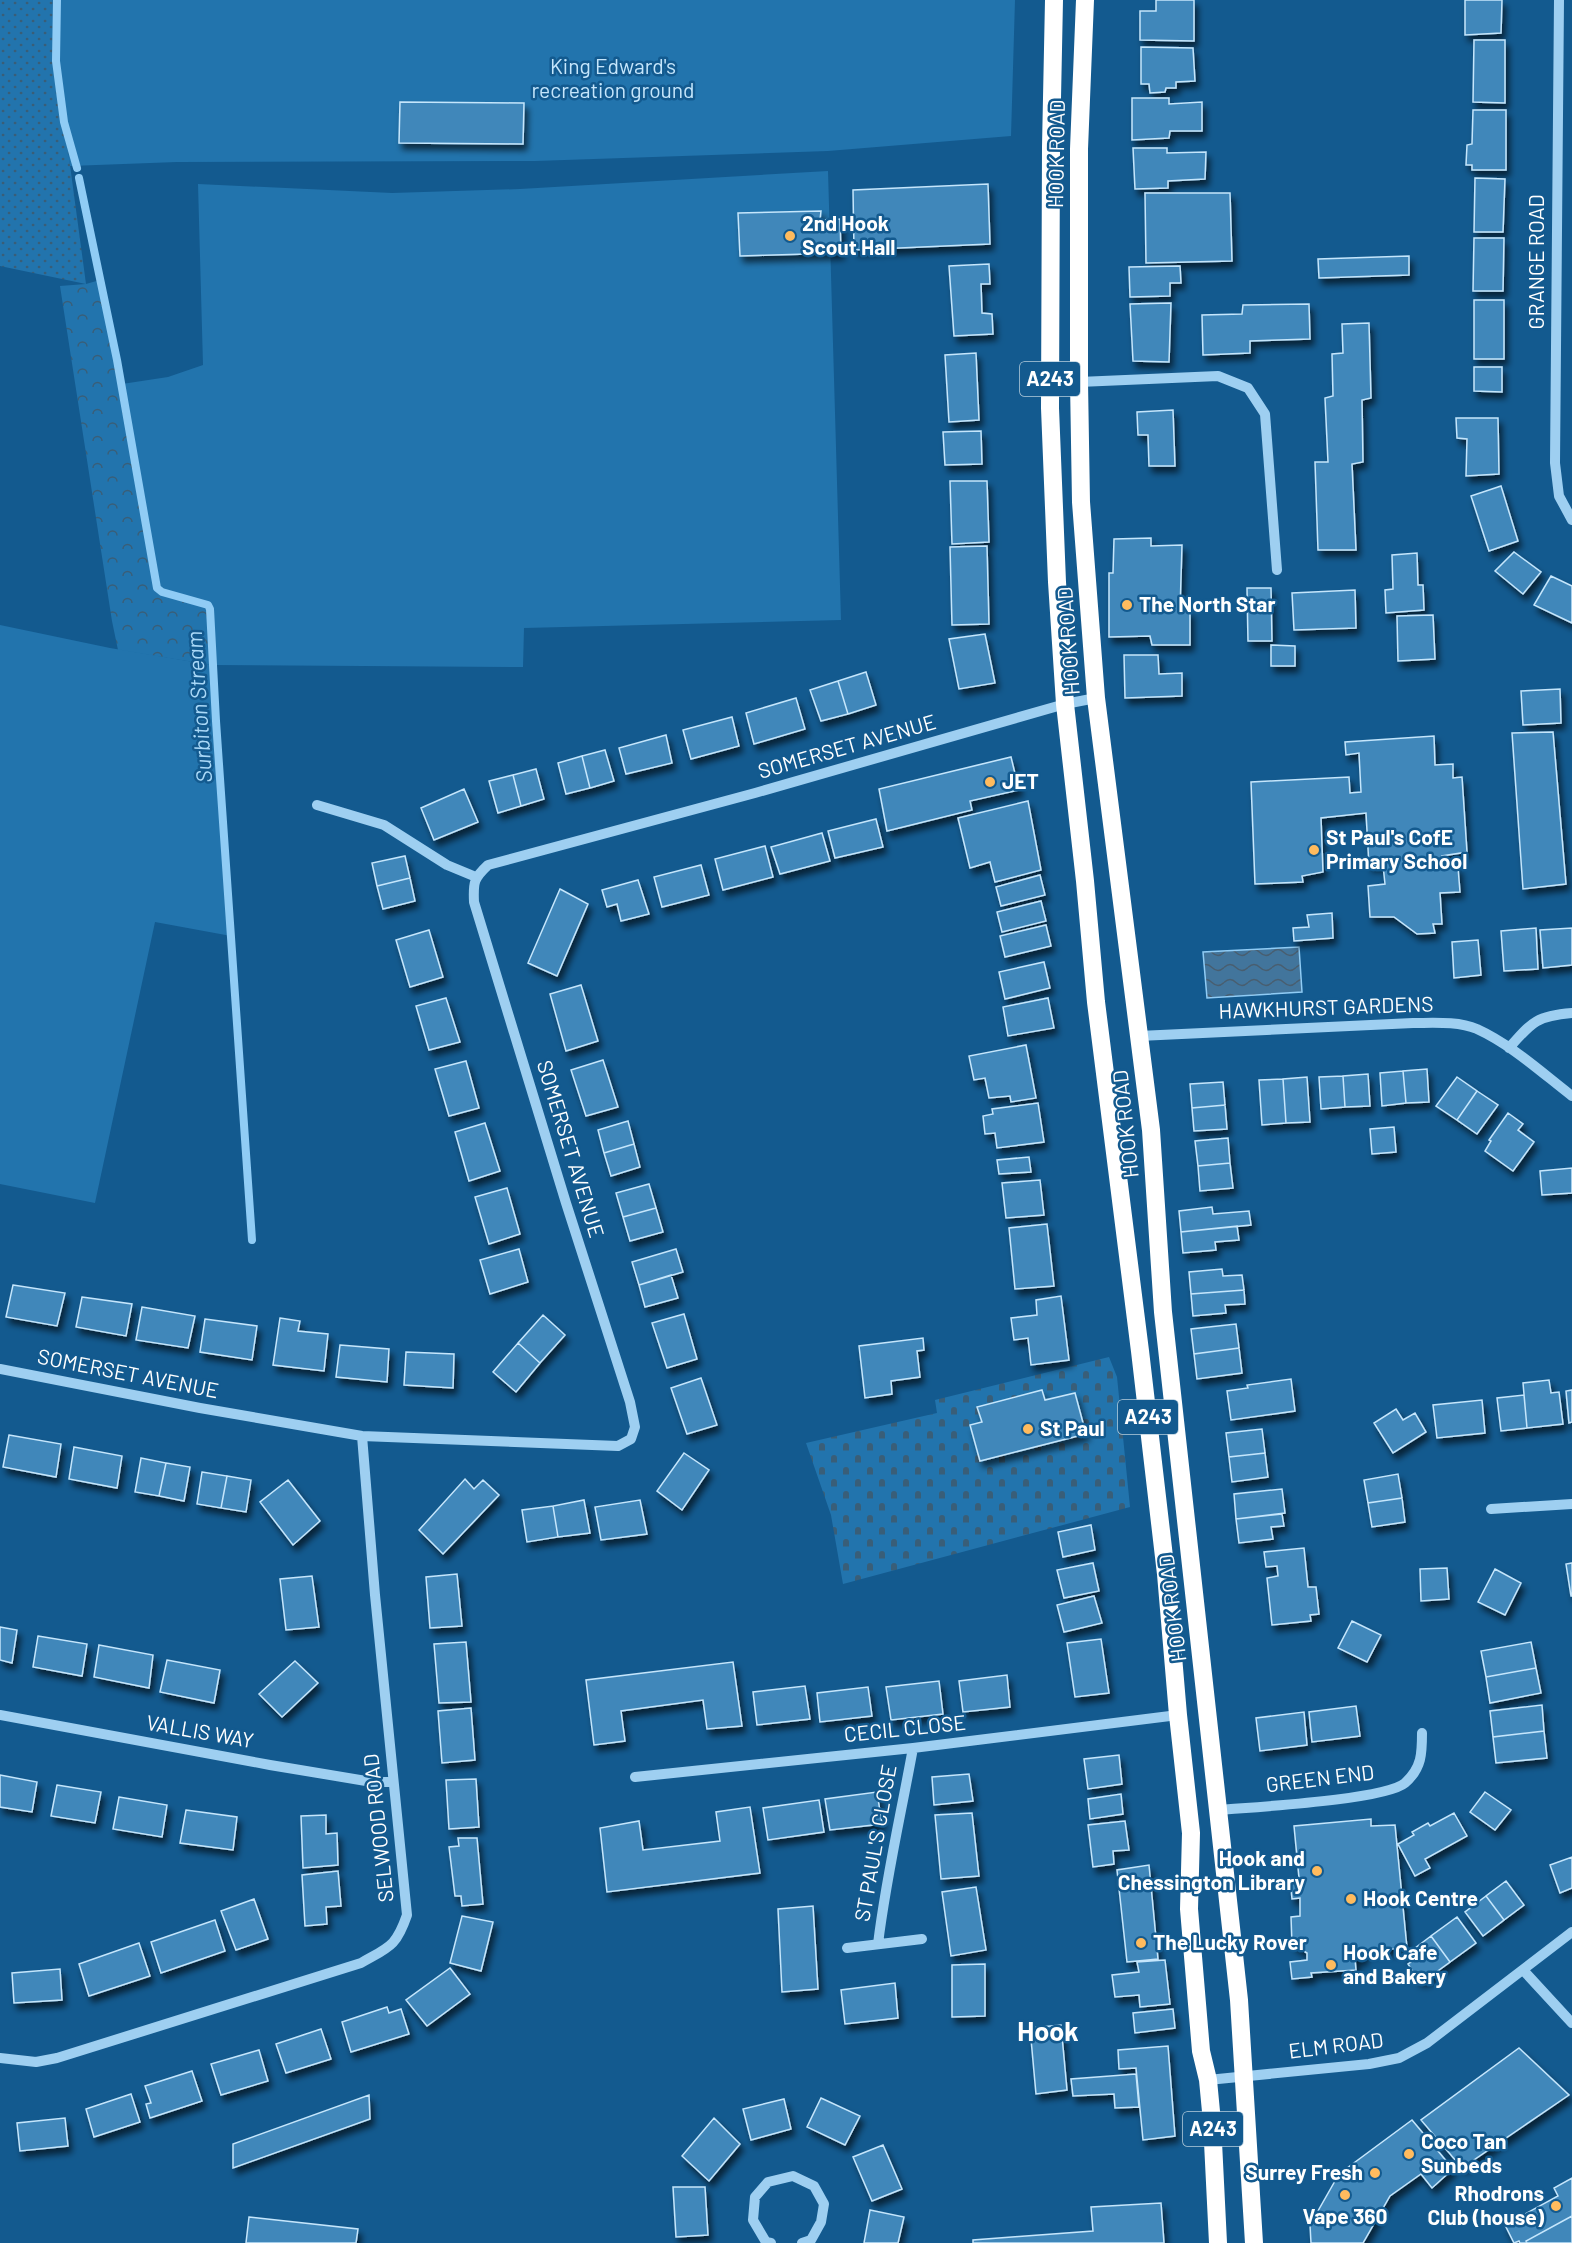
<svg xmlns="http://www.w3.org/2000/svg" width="1572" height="2243" font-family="Barlow,sans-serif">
<defs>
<pattern id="grass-dots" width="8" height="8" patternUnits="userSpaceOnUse" patternTransform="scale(1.5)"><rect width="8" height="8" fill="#2274ad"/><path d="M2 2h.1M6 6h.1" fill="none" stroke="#395e78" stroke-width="1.8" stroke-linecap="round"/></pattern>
<pattern id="forest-crowns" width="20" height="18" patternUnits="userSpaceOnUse" patternTransform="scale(1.5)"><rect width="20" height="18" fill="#2274ad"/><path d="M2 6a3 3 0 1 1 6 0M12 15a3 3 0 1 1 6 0" fill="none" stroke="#395e78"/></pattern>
<pattern id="cemetery-stones" width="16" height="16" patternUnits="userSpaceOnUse" patternTransform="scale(1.5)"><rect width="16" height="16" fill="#2274ad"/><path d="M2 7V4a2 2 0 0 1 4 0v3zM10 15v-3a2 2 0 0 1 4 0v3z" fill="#395e78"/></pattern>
<pattern id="water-waves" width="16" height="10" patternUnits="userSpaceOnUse" patternTransform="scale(1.5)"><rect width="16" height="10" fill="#42759c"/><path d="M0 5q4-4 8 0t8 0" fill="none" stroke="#485e70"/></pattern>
<filter id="shadow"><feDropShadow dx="3.5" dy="6" stdDeviation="3" flood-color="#0009"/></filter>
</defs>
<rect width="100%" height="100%" fill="#135a8f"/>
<path fill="url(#grass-dots)" d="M0,0H56L53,39L86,284L0,266Z"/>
<path fill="url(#forest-crowns)" d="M100,280L122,384L157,590L210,606L212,665L118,650L112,621L60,286L86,284Z"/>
<path fill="url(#cemetery-stones)" d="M1109,1357L1117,1377L1130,1507L843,1584L831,1515L806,1443L937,1413L935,1400Z"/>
<path fill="#2274ad" d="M54,0H1015L1011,136L828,151L535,161L177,162L70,166L54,45Z
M828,171L841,620L524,628L523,667L212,665L231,936L155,922L95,1203L0,1184V625L110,648L212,665L210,606L157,590L122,384L168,377L203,365L198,184L392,193L520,189Z"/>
<path fill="url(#water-waves)" stroke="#90ccf5" stroke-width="1.5" d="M1299,947L1302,992L1207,998L1203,952Z"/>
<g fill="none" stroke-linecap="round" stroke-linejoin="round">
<path stroke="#90ccf5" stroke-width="8" d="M57,0L56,61L64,122L77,168
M79,178L117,360L157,588L162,592L208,605L210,609L216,721L252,1240"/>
</g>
<path fill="#4087ba" stroke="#c5e6fc" stroke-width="1.5" filter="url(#shadow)" d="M1156,0H1194V41L1140,40V11H1156Z
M1465,0H1502L1501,33L1465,35Z
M1474,40H1505V103L1473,102Z
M1141,47L1193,48L1195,81L1176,82V88H1166L1165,92L1150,93L1149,84H1141Z
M1132,98H1169V104L1202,102V131H1170L1169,138L1132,140Z
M400,102L524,103L523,144L399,143Z
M1473,110H1506V170H1472V165H1466L1467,145L1472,144Z
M1133,148H1167V153L1206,152L1205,179L1168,181V188L1135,189Z
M1475,178L1505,179L1503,232H1474Z
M988,184L990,244L854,250L853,190Z
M1145,193H1230L1232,261L1146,263Z
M821,211L820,220L840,219L841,253L740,256L738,213Z
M1474,238H1504L1503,291H1473Z
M1409,256V275L1319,278L1318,259Z
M989,264L990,284H981L982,313L992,314L993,334L954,336L949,266Z
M1180,266L1181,283H1170V296L1130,297L1129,267Z
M1474,300H1504V359H1474Z
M1171,303L1169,362L1133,361L1130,304Z
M1309,304L1310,339L1250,341V353L1203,355L1202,315L1242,314L1243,305Z
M1369,323L1371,398L1362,400L1363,462L1352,464L1356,550H1318L1315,462H1328L1325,398L1333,396L1332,354L1343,353L1342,324Z
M976,353L979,420L949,422L945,355Z
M1474,367H1502V392L1474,391Z
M1173,410L1175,466H1149L1148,435H1138L1137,412Z
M1456,418H1498L1499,474L1466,476L1467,439L1457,438Z
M981,431L982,464L945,465L943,432Z
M950,481H987L989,542L952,544Z
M1501,486L1518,541L1489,551L1471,496Z
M1151,538V546L1182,545L1180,611H1190V645H1152L1150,636L1109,637V573H1113L1114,539Z
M987,546L989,624L952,625L950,547Z
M1514,552L1541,572L1523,594L1495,571Z
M1417,553L1418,585H1423L1424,610L1386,613L1385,590L1393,589L1392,555Z
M1551,576L1572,586V623L1534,605Z
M1247,588H1271L1272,641H1248Z
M1355,590L1356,628L1294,630L1292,593Z
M1433,615L1435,659L1398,661L1397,616Z
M985,634L995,683L959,689L949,639Z
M1271,645L1295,646V666H1271Z
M1124,655H1158L1159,674L1182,673V696L1125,698Z
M866,672L876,705L848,714L838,681Z
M838,681L848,714L821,721L810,690Z
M1560,689L1561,723L1523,725L1521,691Z
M796,698L805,729L754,744L746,713Z
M732,717L739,746L691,759L683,730Z
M1553,732L1566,884L1523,889L1512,733Z
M666,735L672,763L626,774L619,748Z
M1434,736L1435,765L1453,764V778L1462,777L1467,852L1442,856L1443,868L1458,867L1460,892L1440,893L1442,924H1433L1435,933L1417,934L1394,917H1370L1368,886L1385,884L1383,865L1369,866L1366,813L1321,818L1323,872L1302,876L1303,882L1255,884L1251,782L1349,777L1350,793L1361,792L1359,753L1346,755L1345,742Z
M605,750L614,781L590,788L582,756Z
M582,756L590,788L566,794L558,763Z
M1011,757L1019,790L970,801L972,810L887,831L879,789Z
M536,769L544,799L521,806L513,775Z
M513,775L521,806L498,813L489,781Z
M464,789L478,822L434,840L421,808Z
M1028,801L1041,870L995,882L990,862L970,868L958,818Z
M876,819L883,847L835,858L828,831Z
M822,833L830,861L780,874L771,847Z
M765,846L773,877L723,890L715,859Z
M405,856L410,878L377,886L372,863Z
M701,865L709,895L662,907L654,877Z
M1040,875L1045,895L1001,906L996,887Z
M410,878L415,901L383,909L377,886Z
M638,880L649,914L621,921L617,904L607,907L602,890Z
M560,889L588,904L557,976L528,963Z
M1041,901L1046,921L1002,932L997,912Z
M1332,913L1333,938L1294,941L1293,928L1309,927L1307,915Z
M1046,925L1051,946L1005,957L1000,936Z
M1536,928L1538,969L1504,971L1501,931Z
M1572,928V965L1543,968L1540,930Z
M429,930L443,977L410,987L396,940Z
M1478,940L1481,975L1454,978L1452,942Z
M1044,962L1050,988L1005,999L999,972Z
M581,985L598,1041L566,1051L550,994Z
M446,998L460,1042L429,1050L416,1006Z
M1048,998L1054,1028L1008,1036L1003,1007Z
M1026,1045L1036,1098L1011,1102L1010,1096L989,1098L985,1078L974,1080L969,1056Z
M603,1060L618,1107L586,1116L571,1070Z
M466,1061L479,1108L449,1116L435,1069Z
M1427,1069L1429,1102L1406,1103L1403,1071Z
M1403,1071L1406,1103L1382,1106L1380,1073Z
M1368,1074L1370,1106L1345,1107L1343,1076Z
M1343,1076L1345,1107L1321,1109L1319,1077Z
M1307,1077L1310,1122L1286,1123L1283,1079Z
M1457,1077L1477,1091L1457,1120L1436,1106Z
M1283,1079L1286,1123L1262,1125L1259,1080Z
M1223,1082L1225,1105L1192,1108L1190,1084Z
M1477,1091L1498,1105L1477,1134L1457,1120Z
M1038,1103L1044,1142L997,1148L995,1133L985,1134L983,1116L993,1114L992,1109Z
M1225,1105L1227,1129L1194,1131L1192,1108Z
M1508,1113L1523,1124L1518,1130L1534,1142L1513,1171L1485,1151L1491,1141L1489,1140Z
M628,1121L634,1144L604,1153L598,1130Z
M485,1123L500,1171L469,1181L455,1132Z
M1394,1127L1396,1152L1372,1154L1370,1129Z
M1228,1138L1230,1163L1198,1166L1195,1141Z
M634,1144L640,1167L611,1176L604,1153Z
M1029,1157L1031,1172L999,1174L997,1160Z
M1230,1163L1233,1188L1200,1191L1198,1166Z
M1572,1168V1193L1542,1195L1540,1171Z
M1040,1180L1044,1215L1006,1218L1002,1183Z
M649,1184L656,1208L623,1217L616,1193Z
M507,1188L520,1234L489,1244L475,1197Z
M1212,1207L1213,1214L1249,1211L1251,1225L1181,1232L1179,1211Z
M656,1208L663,1232L630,1241L623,1217Z
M1047,1224L1054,1286L1015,1289L1009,1228Z
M1237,1226L1239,1240L1215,1242L1216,1250L1183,1253L1181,1232Z
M519,1249L528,1282L490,1294L480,1260Z
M676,1249L683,1272L639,1285L632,1262Z
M1222,1269L1223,1276L1242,1275L1244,1290L1191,1294L1189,1272Z
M671,1275L678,1298L645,1307L639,1285Z
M13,1285L65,1293L57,1326L6,1317Z
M1244,1290L1245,1304L1225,1305L1226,1313L1193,1316L1191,1294Z
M1061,1296L1069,1360L1031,1365L1028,1338L1014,1340L1011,1318L1037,1315L1036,1300Z
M82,1297L132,1304L126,1336L76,1327Z
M142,1307L195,1316L188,1348L136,1340Z
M684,1314L697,1359L667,1368L652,1323Z
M543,1315L565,1335L540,1363L518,1343Z
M280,1318L300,1321L298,1331L328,1334L324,1371L273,1365Z
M205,1319L257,1326L252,1360L200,1352Z
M1236,1324L1239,1348L1194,1354L1191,1329Z
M923,1338L924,1350L917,1351L920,1377L891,1381L892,1394L865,1398L859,1346Z
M518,1343L540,1363L516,1392L493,1372Z
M340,1345L389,1349L387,1382L336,1377Z
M1239,1348L1242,1373L1197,1379L1194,1354Z
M406,1352L454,1354L453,1388L404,1385Z
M701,1378L717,1425L687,1434L671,1388Z
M1291,1379L1295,1411L1231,1420L1227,1391L1248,1388L1247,1385Z
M1549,1380L1551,1393L1559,1392L1563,1424L1527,1428L1523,1383Z
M1042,1390L1045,1400L1075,1393L1086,1434L980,1461L970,1425L982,1422L977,1407Z
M1572,1390V1422L1569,1423L1566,1391Z
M1524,1395L1527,1428L1501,1431L1497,1398Z
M1482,1400L1485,1433L1437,1438L1433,1405Z
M1396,1409L1403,1420L1415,1413L1426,1432L1393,1453L1374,1423Z
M1262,1429L1265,1453L1229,1457L1226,1433Z
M9,1435L61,1444L56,1477L3,1467Z
M74,1447L122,1456L117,1488L69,1479Z
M684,1453L709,1470L682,1510L657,1491Z
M1265,1453L1268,1477L1232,1482L1229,1457Z
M141,1458L166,1463L159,1496L135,1492Z
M166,1463L190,1467L184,1501L159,1496Z
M202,1472L227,1476L221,1508L197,1504Z
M1398,1474L1402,1498L1368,1503L1364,1480Z
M227,1476L251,1480L246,1512L221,1508Z
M465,1479L474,1489L483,1480L499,1495L443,1554L419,1530Z
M288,1480L320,1521L293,1545L260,1502Z
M1282,1489L1285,1513L1236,1519L1234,1494Z
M1402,1498L1405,1522L1372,1527L1368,1503Z
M584,1500L590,1533L558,1537L553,1506Z
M640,1500L647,1534L601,1540L595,1507Z
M553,1506L558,1537L527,1542L522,1510Z
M1282,1514L1284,1526L1271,1527L1273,1539L1239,1543L1236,1519Z
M1091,1525L1095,1550L1063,1557L1058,1532Z
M1304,1548L1308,1587H1316L1319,1614L1310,1615L1311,1621L1272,1625L1267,1578L1278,1576L1277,1566L1266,1567L1264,1552Z
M1093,1563L1099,1591L1064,1598L1057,1570Z
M1572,1563V1596H1571L1566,1564Z
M1447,1568L1449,1599L1421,1601L1420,1569Z
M1495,1569L1521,1583L1505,1615L1478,1602Z
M457,1574L462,1626L430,1628L426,1577Z
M312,1576L319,1627L286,1630L280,1579Z
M1094,1596L1102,1623L1064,1632L1057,1605Z
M1352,1621L1381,1635L1367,1662L1338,1648Z
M0,1627L17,1630L12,1663L0,1660Z
M38,1636L87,1644L82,1676L33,1667Z
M1101,1639L1109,1693L1075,1697L1067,1643Z
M466,1642L471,1702L439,1703L434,1644Z
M1531,1642L1536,1668L1486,1677L1481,1651Z
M99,1645L153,1655L149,1688L94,1677Z
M167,1660L220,1670L214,1703L160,1692Z
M295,1661L318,1683L282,1717L259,1694Z
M733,1662L742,1726L707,1729L703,1700L621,1711L625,1741L594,1745L586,1680Z
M1536,1668L1541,1693L1490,1703L1486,1677Z
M1007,1675L1010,1707L963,1712L959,1681Z
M939,1681L943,1714L891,1720L886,1687Z
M805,1686L810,1719L757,1725L753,1692Z
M868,1687L872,1716L820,1722L817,1693Z
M1542,1705L1544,1731L1493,1737L1490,1711Z
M1356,1706L1360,1736L1312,1742L1309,1712Z
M471,1708L475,1760L442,1763L438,1711Z
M1304,1712L1307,1745L1260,1751L1256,1718Z
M1544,1731L1547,1758L1496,1763L1493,1737Z
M1119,1755L1122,1784L1088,1789L1084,1759Z
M969,1774L973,1801L934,1805L932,1777Z
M0,1775L37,1782L32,1812L0,1807Z
M476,1779L479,1827L449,1829L446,1780Z
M57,1785L101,1792L95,1823L51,1816Z
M877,1792L882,1824L830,1830L825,1799Z
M1485,1792L1511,1810L1495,1830L1470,1812Z
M1121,1794L1123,1814L1090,1819L1088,1799Z
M119,1797L167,1805L162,1837L113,1829Z
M819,1800L824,1832L768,1840L763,1808Z
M750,1807L760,1873L607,1892L600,1828L639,1821L643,1850L720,1841L716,1812Z
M186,1810L237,1817L233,1850L180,1843Z
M972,1813L979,1876L941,1879L935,1815Z
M1454,1813L1467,1836L1425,1859L1430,1868L1415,1876L1398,1844L1414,1835L1412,1832L1428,1823L1430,1826Z
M326,1815V1834L337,1833L338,1865L303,1868L301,1816Z
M1371,1819V1826L1395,1825L1407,1948L1363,1951L1364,1959H1355L1356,1970L1311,1973L1312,1977L1292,1979L1290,1962L1307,1960V1953L1292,1944L1291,1917L1300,1916V1898L1292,1899L1290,1878H1299L1294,1826Z
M1125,1821L1129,1850L1113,1851L1114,1864L1093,1867L1088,1825Z
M458,1838H477L483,1904L462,1906L461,1896H455L449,1847L459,1846Z
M1572,1857V1888L1560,1893L1550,1865Z
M1149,1865L1158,1959L1127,1962L1117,1870Z
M338,1871L341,1906L326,1907L327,1924L305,1926L302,1875Z
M1506,1881L1524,1905L1504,1920L1486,1896Z
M976,1887L986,1950L951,1956L942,1892Z
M1486,1896L1504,1920L1483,1936L1465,1912Z
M254,1899L268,1939L236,1950L221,1911Z
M813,1906L818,1989L782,1992L778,1909Z
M462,1916L493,1922L481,1971L450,1963Z
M1457,1917L1476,1943L1450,1962L1431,1936Z
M215,1920L225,1951L161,1973L151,1942Z
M1431,1936L1450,1962L1424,1981L1422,1978L1419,1981L1408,1964L1411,1962L1406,1955Z
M139,1943L150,1976L89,1996L79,1964Z
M1165,1960L1170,2004L1140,2007L1139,1995L1115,1997L1112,1975L1139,1972L1137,1962Z
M985,1964V2016L952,2017V1965Z
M450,1968L470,1994L427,2026L406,2000Z
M60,1969L62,2000L14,2003L12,1973Z
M895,1983L898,2018L845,2024L841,1990Z
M387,2007L389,2013L401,2009L409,2034L351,2052L342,2022Z
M1173,2009L1175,2028L1135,2033L1133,2013Z
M1061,2025L1067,2090L1036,2094L1030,2028Z
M321,2029L331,2059L286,2073L276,2044Z
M1168,2046L1175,2136L1143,2140L1136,2068L1119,2069L1118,2050Z
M1519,2048L1569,2095L1462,2168L1421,2120Z
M259,2050L268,2081L221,2095L211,2064Z
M192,2071L202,2101L150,2118L146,2104L151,2103L145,2086Z
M1136,2074L1139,2107L1115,2108L1114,2094L1073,2096L1071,2079Z
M131,2094L140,2122L94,2137L86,2109Z
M369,2095L370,2119L233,2168V2144Z
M821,2098L860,2116L845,2145L807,2127Z
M784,2099L791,2129L751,2140L743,2109Z
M65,2118L68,2146L20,2151L17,2123Z
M714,2118L740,2144L709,2181L682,2156Z
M1412,2120L1453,2169L1432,2188L1421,2174L1390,2196L1363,2243H1311L1310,2225L1339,2174Z
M883,2145L902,2189L872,2201L853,2157Z
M1572,2178V2216L1526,2241L1527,2243H1520L1519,2241L1514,2243L1505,2225L1558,2196L1554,2188Z
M673,2187H705L708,2235L676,2237Z
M1161,2203L1164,2243H973V2240L1093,2231L1091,2207Z
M870,2210L904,2217L898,2243H864Z
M1572,2216V2243H1527L1526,2241Z
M249,2217L358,2229L356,2243H246Z"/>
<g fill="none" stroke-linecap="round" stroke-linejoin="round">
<path stroke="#9ecff1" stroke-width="10" d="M1559,0L1555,463L1559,496L1572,520
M1079,382L1218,376L1248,388L1265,414L1277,570
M317,805L384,825L447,865L476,877
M1139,1036L1413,1023C1433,1023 1458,1021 1477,1029C1512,1045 1542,1073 1572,1096
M1509,1048C1532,1022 1536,1016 1572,1013
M0,1369L200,1408L362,1436L618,1446L631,1439L635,1427L630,1402L566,1203L474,902C473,882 474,878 488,865L755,793L1065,704L1096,698
M1491,1509L1572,1504
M0,1715L270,1765L372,1782H393
M635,1777L913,1748L1178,1715
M1220,1810C1253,1807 1385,1800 1405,1783C1422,1768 1422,1753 1422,1733
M878,1944C886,1878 901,1814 913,1748
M847,1948L922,1939
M1523,1970L1572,2023
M0,2058L36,2062L57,2058L361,1963C389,1947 396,1947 407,1915L375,1595L362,1436
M1208,2080L1369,2064L1399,2058L1427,2043L1572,1932
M771,2243L766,2242L753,2220L755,2197L768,2182L793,2176L814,2186L824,2204L821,2222L811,2240L802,2243"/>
<path stroke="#fff" stroke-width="18" d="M1054,0L1051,147L1050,408L1057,582L1065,704L1085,881L1096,1002L1140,1351L1166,1574L1178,1715L1191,1833L1189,1909L1201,2051L1208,2080L1212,2122L1218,2243
M1085,0L1079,149V382L1081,502L1096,698L1151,1130L1163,1312L1239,2000L1254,2243"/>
</g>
<g fill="#ffbb5e" stroke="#135a8f" stroke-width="2">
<circle cx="790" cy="236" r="6"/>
<circle cx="1127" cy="605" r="6"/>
<circle cx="990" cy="782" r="6"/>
<circle cx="1314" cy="850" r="6"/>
<circle cx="1028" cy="1429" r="6"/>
<circle cx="1317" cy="1871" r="6"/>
<circle cx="1351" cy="1899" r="6"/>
<circle cx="1141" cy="1943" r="6"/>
<circle cx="1331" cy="1965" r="6"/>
<circle cx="1409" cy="2154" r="6"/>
<circle cx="1375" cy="2173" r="6"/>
<circle cx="1345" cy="2195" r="6"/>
<circle cx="1556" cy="2206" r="6"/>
</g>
<g text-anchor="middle" stroke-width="5" stroke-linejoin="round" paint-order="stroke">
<g fill="#135a8f" stroke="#b8cedd" stroke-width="1.5">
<rect x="1020" y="362" width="60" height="34" rx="4.5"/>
<rect x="1118" y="1400" width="60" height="34" rx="4.5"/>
<rect x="1183" y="2112" width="60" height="34" rx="4.5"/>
</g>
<g font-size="20" font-weight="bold" fill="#fff">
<text x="1050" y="386">A243</text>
<text x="1148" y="1424">A243</text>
<text x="1213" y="2136">A243</text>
</g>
<g font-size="21" fill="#c5e6fc" stroke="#135a8f">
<text x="613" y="74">King Edward's<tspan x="613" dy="24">recreation ground</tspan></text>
</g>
<g font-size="21" fill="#fff" stroke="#135a8f">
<text transform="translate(1057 154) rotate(-89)" y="7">HOOK ROAD</text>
<text transform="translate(1537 262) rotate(-90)" y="7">GRANGE ROAD</text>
<text transform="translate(1069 641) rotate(-94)" y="7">HOOK ROAD</text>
<text transform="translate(847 747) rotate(-16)" y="7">SOMERSET AVENUE</text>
<text transform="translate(1326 1008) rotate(-2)" y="7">HAWKHURST GARDENS</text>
<text transform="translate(1126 1124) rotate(-96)" y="7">HOOK ROAD</text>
<text transform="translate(570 1149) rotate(73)" y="7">SOMERSET AVENUE</text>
<text transform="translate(128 1374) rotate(11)" y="7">SOMERSET AVENUE</text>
<text transform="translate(1173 1608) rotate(-97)" y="7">HOOK ROAD</text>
<text transform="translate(905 1729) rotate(-6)" y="7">CECIL CLOSE</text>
<text transform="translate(200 1732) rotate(10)" y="7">VALLIS WAY</text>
<text transform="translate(1320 1779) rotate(-7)" y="7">GREEN END</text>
<text transform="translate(379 1828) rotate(-96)" y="7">SELWOOD ROAD</text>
<text transform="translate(876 1843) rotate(-80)" y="7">ST PAUL'S CLOSE</text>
<text transform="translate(1336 2046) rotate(-7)" y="7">ELM ROAD</text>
</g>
<g font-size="21" font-weight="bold" fill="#fff" stroke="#135a8f" text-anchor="start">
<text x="802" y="231">2nd Hook<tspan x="802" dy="24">Scout Hall</tspan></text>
<text x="1139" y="612">The North Star</text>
<text x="1002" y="789">JET</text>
<text x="1326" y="845">St Paul's CofE<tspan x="1326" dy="24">Primary School</tspan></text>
<text x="1040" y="1436">St Paul</text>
<text x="1305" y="1866" text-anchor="end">Hook and<tspan x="1305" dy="24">Chessington Library</tspan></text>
<text x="1363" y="1906">Hook Centre</text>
<text x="1153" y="1950">The Lucky Rover</text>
<text x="1343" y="1960">Hook Cafe<tspan x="1343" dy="24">and Bakery</tspan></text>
<text x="1421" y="2149">Coco Tan<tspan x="1421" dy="24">Sunbeds</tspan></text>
<text x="1363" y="2180" text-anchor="end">Surrey Fresh</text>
<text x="1544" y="2201" text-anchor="end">Rhodrons<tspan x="1544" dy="24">Club (house)</tspan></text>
<text x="1345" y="2224" text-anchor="middle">Vape 360</text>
</g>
<g font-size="22" font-style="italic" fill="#aad9f8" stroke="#135a8f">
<text transform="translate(199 707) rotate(-94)" y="8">Surbiton Stream</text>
</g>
<g font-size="27" font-weight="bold" fill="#fff" stroke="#135a8f">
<text x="1048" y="2041">Hook</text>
</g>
</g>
</svg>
